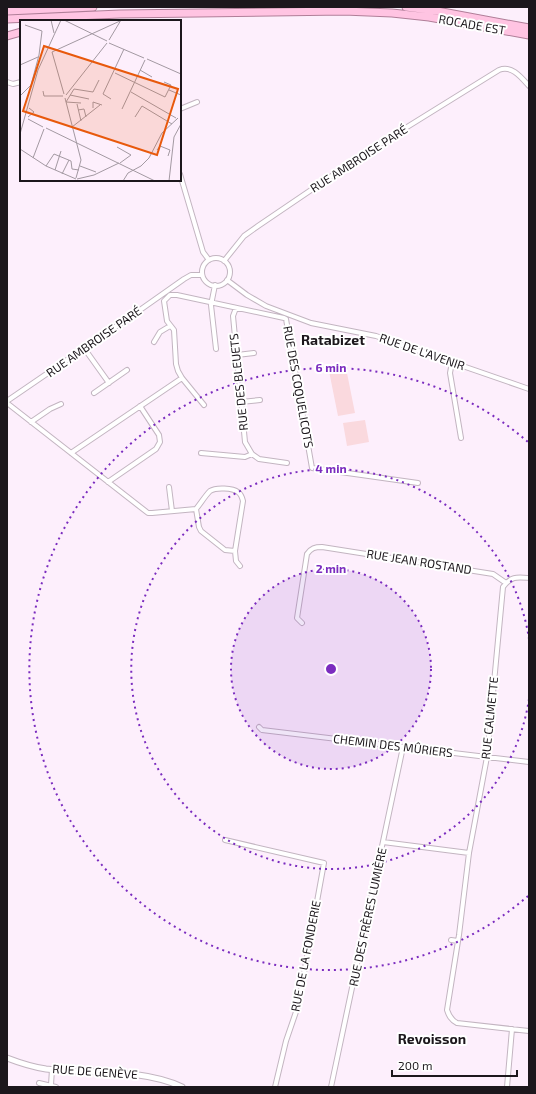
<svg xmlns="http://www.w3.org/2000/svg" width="536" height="1094" font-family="'Exo 2',sans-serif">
<rect width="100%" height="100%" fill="#fdeffc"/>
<path fill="#fad9de" d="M346,368L355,413L338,416L329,371Z
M365,420L369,442L347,446L343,423Z"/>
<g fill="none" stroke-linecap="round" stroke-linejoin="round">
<g stroke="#c3b5c1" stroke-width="6">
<path id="minor" d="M7,82L13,84L21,82
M180,109L197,102
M180,174L203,252L209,260
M202 272a14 14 0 1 1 28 0a14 14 0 1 1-28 0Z
M224,261L244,236L258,226L370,150L499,70C512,65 521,77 529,86
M227,280L247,295L266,306L311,323L376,336L529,389
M215,285L211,305L216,349
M236,308L233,316L245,442L252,454
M154,342L160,332L170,326
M84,348L109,383
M237,355L254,353
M452,362L450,373L461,438
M94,393L127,370
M7,401L140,310L184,279L191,275H202
M241,402L260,400
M7,403L148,513H152L196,509L199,527L201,531L225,550L235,551
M204,405L182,378L178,371L176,364L174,330L167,321L164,301L170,295H177L284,318L286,319L312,468L418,483
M31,422L50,409L61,404
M71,453L182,378
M201,453L245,457L252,454L259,459L287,463
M108,482L156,449L160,442L159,435L140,406
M169,487L172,511
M196,509C201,503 205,496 210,491C216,487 233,488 238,492C241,494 242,497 243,501L235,551L236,561L240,566
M529,578C517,577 511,576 503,587L487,757L469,853L459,935L447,1010C449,1016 451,1020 457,1023L529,1031
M302,623L297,618L307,554C311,548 315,547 322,547L493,574L506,583
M259,727L262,730L529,762
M225,840L324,863L298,1006L286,1041L275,1087
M383,842L469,853
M451,940L458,941
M39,1083L56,1087
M51,1085L52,1069
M331,1087L403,747
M507,1087L512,1029"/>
</g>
<g stroke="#c3b5c1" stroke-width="7">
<path id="tertiary" d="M7,1058C20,1063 32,1067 46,1069C89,1074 142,1068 182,1087"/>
</g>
<g stroke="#b07e98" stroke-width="9">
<path id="trunk" d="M406,7L437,11L529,28
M7,11L93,7
M7,19L120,14L344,11L392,13L429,17L529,35
M7,36L21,32"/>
</g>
<use href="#minor" stroke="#fff" stroke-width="4"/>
<use href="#tertiary" stroke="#fff" stroke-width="5"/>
<use href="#trunk" stroke="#ffc4e2" stroke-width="7"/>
</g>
<circle cx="331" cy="669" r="100" fill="#7b2cbf" fill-opacity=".12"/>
<g fill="none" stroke="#7b2cbf" stroke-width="2" stroke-dasharray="2 4">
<circle cx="331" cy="669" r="100"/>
<path d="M529 699A200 200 0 1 1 529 639"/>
<path d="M528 896A301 301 0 1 1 528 442"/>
</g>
<g text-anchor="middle" stroke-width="4" stroke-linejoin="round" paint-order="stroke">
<g font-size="12" fill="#1c171c" stroke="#fff">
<text transform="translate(472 25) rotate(10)" y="4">ROCADE EST</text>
<text transform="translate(359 159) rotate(-33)" y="4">RUE AMBROISE PARÉ</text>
<text transform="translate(94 342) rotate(-35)" y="4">RUE AMBROISE PARÉ</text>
<text transform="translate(422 352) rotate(19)" y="4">RUE DE L'AVENIR</text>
<text transform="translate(239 382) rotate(-96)" y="4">RUE DES BLEUETS</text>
<text transform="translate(298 387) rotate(80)" y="4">RUE DES COQUELICOTS</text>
<text transform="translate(419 562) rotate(9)" y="4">RUE JEAN ROSTAND</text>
<text transform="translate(490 718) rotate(-84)" y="4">RUE CALMETTE</text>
<text transform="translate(393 746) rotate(7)" y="4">CHEMIN DES MÛRIERS</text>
<text transform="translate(368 917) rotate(-78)" y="4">RUE DES FRÈRES LUMIÈRE</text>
<text transform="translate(306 956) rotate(-79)" y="4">RUE DE LA FONDERIE</text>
<text transform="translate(95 1072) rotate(4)" y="4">RUE DE GENÈVE</text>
</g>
<g font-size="14" font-weight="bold" fill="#1c171c" stroke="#fff">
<text x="333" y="345">Ratabizet</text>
<text x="432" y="1044">Revoisson</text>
</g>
</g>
<g transform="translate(20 20)">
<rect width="161" height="161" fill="#fdeffc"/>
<path fill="none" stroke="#a399a2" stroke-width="1" d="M31,0L34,13M44,0L87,21M5,5L22,11M89,20L101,0M89,23L124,38M127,39L161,54M0,45L18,37M120,50L132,57M95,53L145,77L151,65L144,62M149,70L161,75M23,71L24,76H43M111,72L156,98M44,74L32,32L100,1M46,75L87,23M50,75L69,79M0,76L11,65L19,35L22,11M45,78L61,140L56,158M91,79L83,74L104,29M61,83L46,82L54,69L73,72L79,60M57,84L61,101M73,88V82L82,85M102,89L125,40M58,90L64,89L66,97M8,97L14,92L9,88M115,97L122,86L152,104M8,99L23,107M52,107L80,85M26,108L135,161M0,114L18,50L41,0M97,127L111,135L100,143M0,129L26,146L56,159M137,130L140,126L150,130L148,136M13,138L24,109M26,146L34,134L51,141L52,149L59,150M60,146L76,152M35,150L41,131M42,154L49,140M57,159L74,155L99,143M103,161L108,153L121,146L129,138L142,113L158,98L156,100M149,161L154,117L161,104"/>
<path fill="#e8590c" fill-opacity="0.15" stroke="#e8590c" stroke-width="2" d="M24,26L158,69L137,135L3,91Z"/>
<rect width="161" height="161" fill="none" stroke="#1c171c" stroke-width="2"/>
</g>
<circle cx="331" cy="669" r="6" fill="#7b2cbf" stroke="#fff" stroke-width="2"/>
<g font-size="12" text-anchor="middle" font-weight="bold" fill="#7b2cbf" stroke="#fff" stroke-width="4" stroke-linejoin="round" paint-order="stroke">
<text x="331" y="372">6 min</text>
<text x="331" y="473">4 min</text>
<text x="331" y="573">2 min</text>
</g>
<rect width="536" height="1094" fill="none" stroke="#1c171c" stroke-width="16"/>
<path d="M392 1070v6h125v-6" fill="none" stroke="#1c171c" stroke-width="2"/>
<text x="398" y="1070" font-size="12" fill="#1c171c" stroke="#ffffff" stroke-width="3" paint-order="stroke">200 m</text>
</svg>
